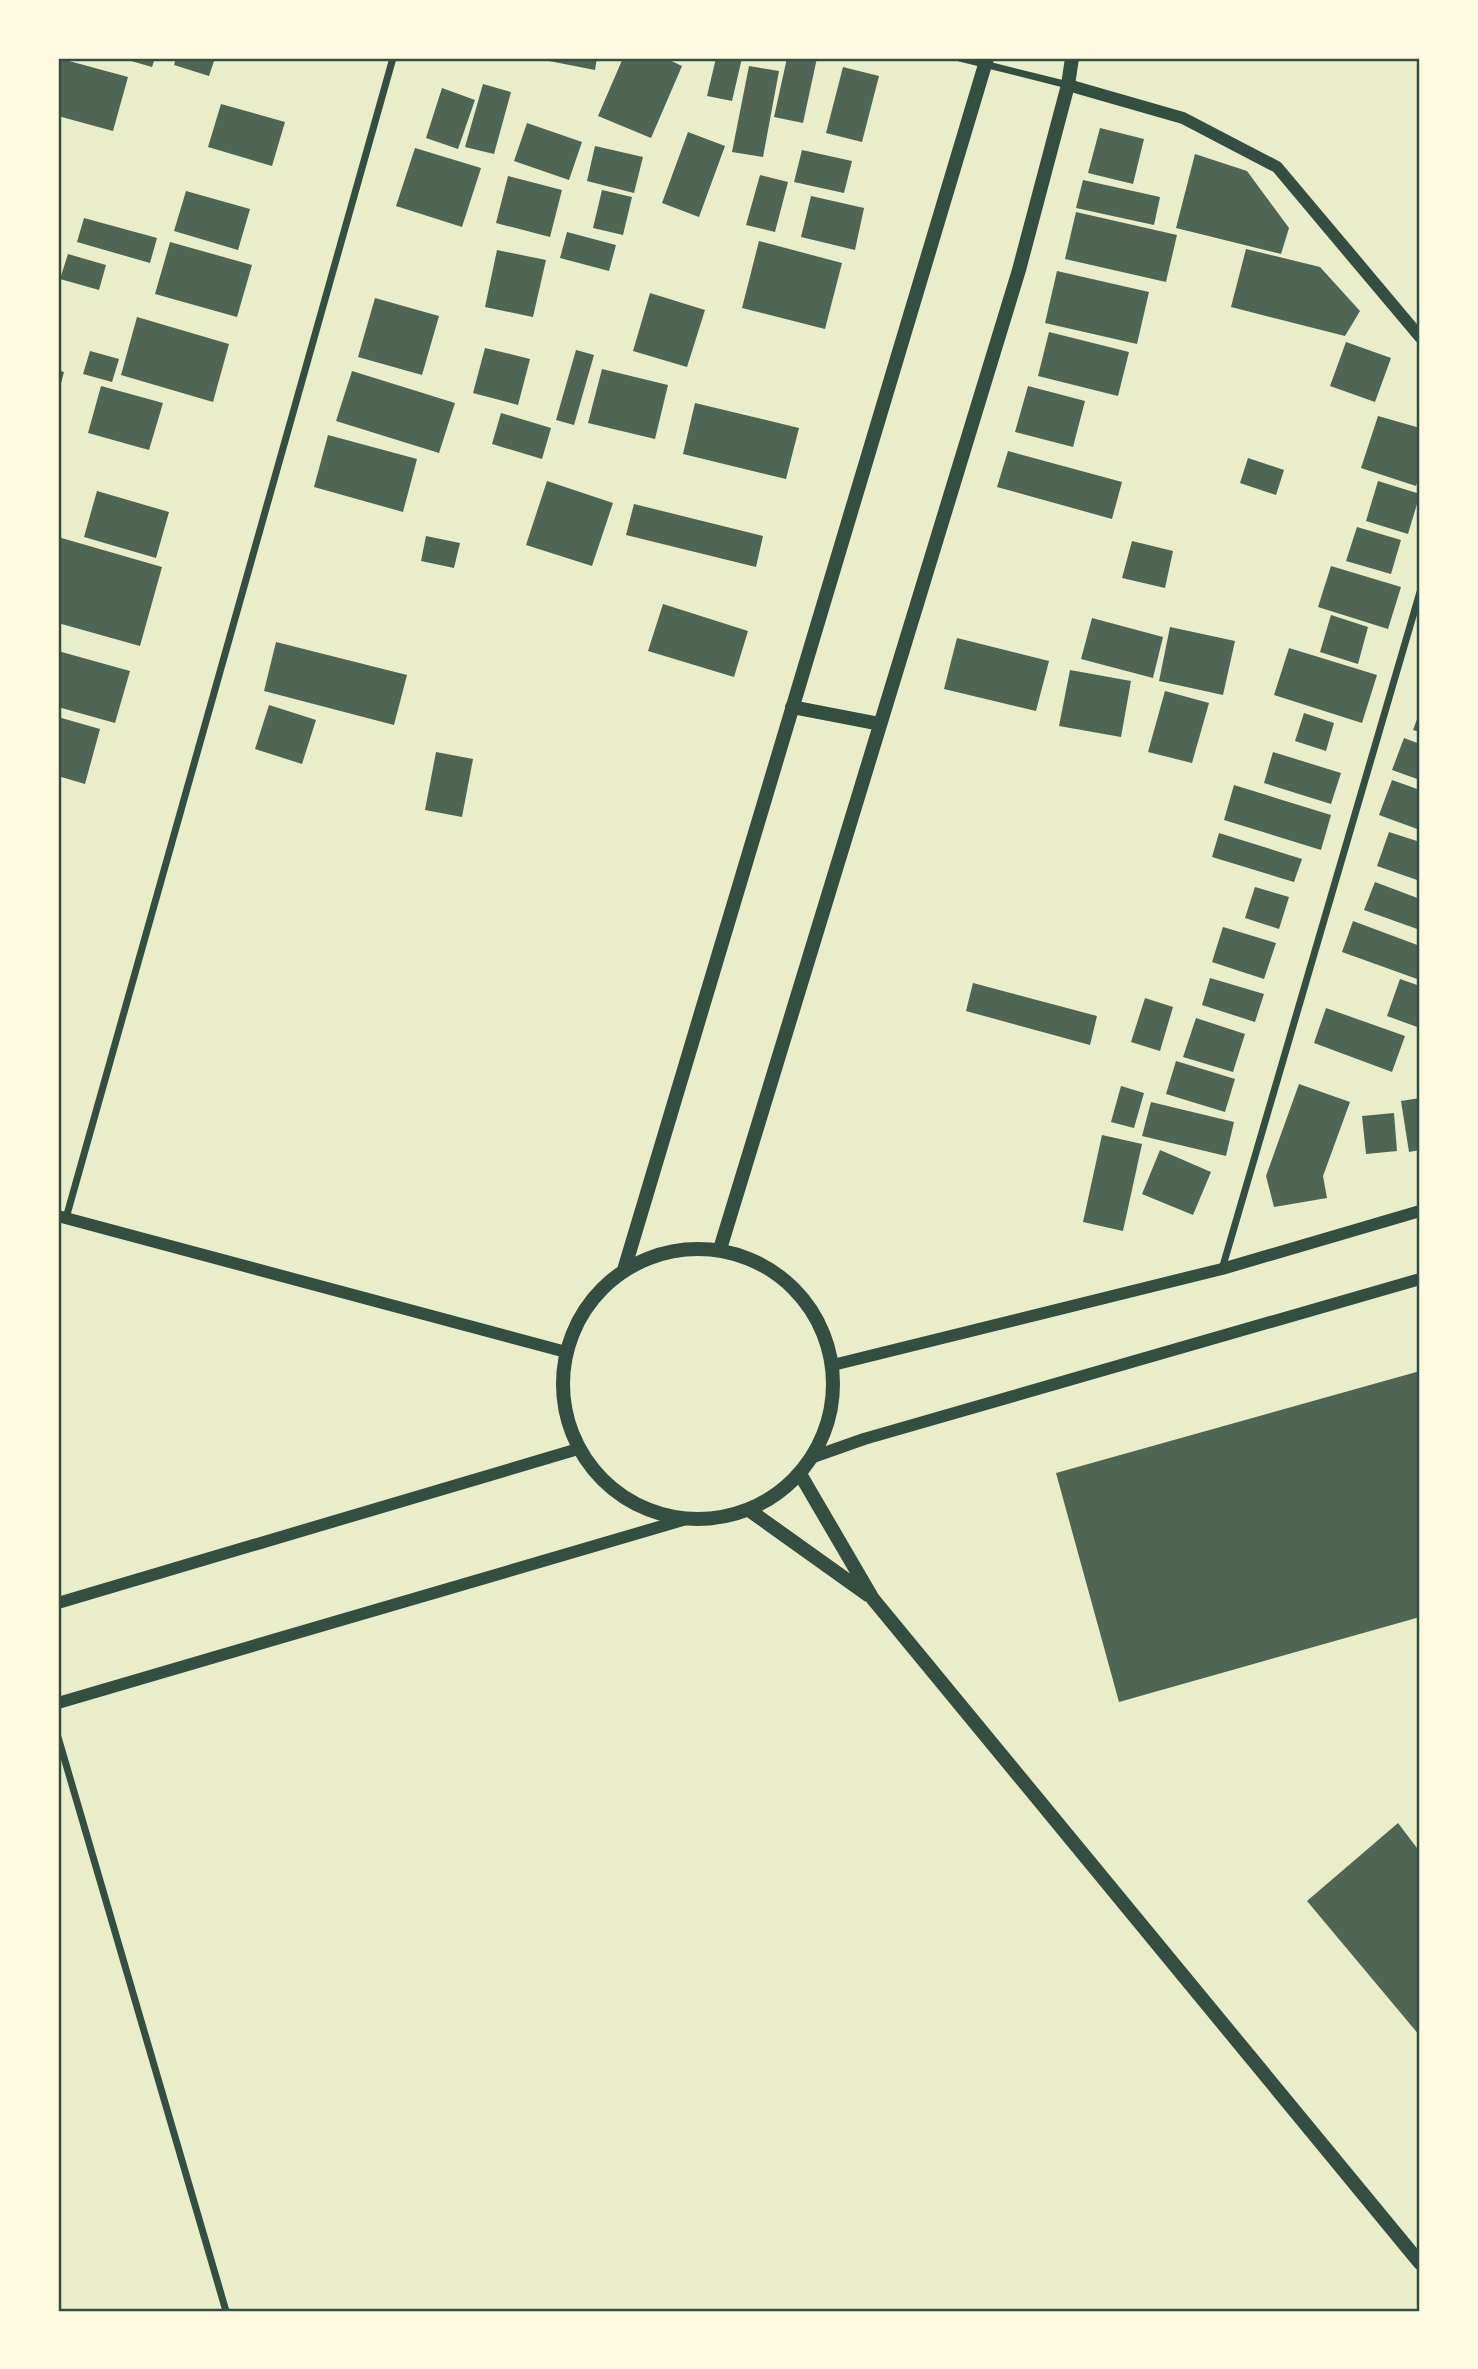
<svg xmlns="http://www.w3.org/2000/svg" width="1478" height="2369" font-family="'Noto Sans',sans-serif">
<rect width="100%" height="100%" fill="#e9edc9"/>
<path fill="#4f6655" d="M58,58L128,77L113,131L58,116Z
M121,58H155L152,67Z
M176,58H215L209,76L174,65Z
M549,58H597L595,70L549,61Z
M623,58H665L682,66L651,138L598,116Z
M716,58H742L732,101L707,96Z
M787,58H817L803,123L774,117Z
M749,66L779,71L763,157L732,152Z
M843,67L879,76L862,142L826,133Z
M483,84L511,92L494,154L465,147Z
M442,88L475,100L458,149L426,138Z
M221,104L285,122L272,166L208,147Z
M527,123L582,142L569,180L514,161Z
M1100,128L1144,139L1133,184L1088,173Z
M688,132L725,146L699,217L662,203Z
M595,146L643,157L634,193L587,181Z
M415,148L481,168L462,227L396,206Z
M802,150L852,161L844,193L794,182Z
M1195,154L1247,171L1289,228L1281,254L1176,228Z
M760,175L788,182L775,232L746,225Z
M508,176L562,190L550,237L496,223Z
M1083,180L1160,197L1154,225L1076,208Z
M602,190L632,197L623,235L593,228Z
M186,191L250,209L238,250L174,231Z
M811,196L864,208L855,250L801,237Z
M1076,212L1177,235L1166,282L1065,259Z
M84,218L157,238L150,263L77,242Z
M567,232L616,245L609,271L560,258Z
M759,241L842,263L825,329L742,308Z
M170,242L252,265L237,317L155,294Z
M1246,249L1320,267L1360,311L1345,336L1231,307Z
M497,250L546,260L533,317L485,307Z
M68,254L106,265L99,290L60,279Z
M1057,271L1149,292L1137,344L1045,323Z
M650,293L705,310L687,367L633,351Z
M375,298L439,316L422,375L358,357Z
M137,317L229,344L213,402L121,375Z
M1049,332L1129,352L1118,396L1038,376Z
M1346,342L1391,358L1375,402L1330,386Z
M485,348L530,359L518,405L473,393Z
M576,350L594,355L574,425L556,420Z
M90,351L119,359L112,382L83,374Z
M602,369L668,385L655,439L588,423Z
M58,370L64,372L59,391H58Z
M352,371L455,403L439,453L336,421Z
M101,386L163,403L149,450L88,433Z
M1028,386L1085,401L1073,447L1015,432Z
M695,403L799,428L786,479L683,454Z
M501,413L551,428L542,459L492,444Z
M1378,416L1420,428V473L1416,486L1361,468Z
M328,435L417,459L403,512L314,487Z
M1008,451L1122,482L1112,519L997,487Z
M1248,458L1284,470L1276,495L1240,483Z
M547,481L613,503L592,566L526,545Z
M1378,481L1420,494L1408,534L1366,521Z
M97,491L169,512L156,558L84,537Z
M634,504L763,536L756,567L626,535Z
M1357,527L1401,540L1391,574L1346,561Z
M426,536L460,543L454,568L421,561Z
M58,537L162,567L140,646L58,623Z
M1132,541L1173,551L1165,588L1122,578Z
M1331,566L1401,587L1388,629L1318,607Z
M663,604L748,631L734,677L648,651Z
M1331,615L1368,627L1358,664L1320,652Z
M1092,618L1163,637L1153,678L1081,659Z
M1170,627L1235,641L1223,695L1159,681Z
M957,638L1049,661L1036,711L944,689Z
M276,642L407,675L394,725L264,691Z
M1289,648L1377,675L1362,723L1274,695Z
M58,651L130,671L115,723L58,707Z
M1070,670L1131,681L1121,737L1059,726Z
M1165,691L1209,703L1192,763L1148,752Z
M269,705L316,720L302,764L255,749Z
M1420,711V732L1413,730Z
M1304,713L1334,723L1326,751L1295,741Z
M58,717L100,729L85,784L58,776Z
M1404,738L1420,744V780L1392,770Z
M436,752L473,759L462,817L425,810Z
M1273,752L1341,773L1331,804L1264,783Z
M1392,780L1420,790V830L1379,815Z
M1234,785L1331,815L1321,850L1224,820Z
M1389,832L1420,842V881L1377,866Z
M1219,833L1302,859L1294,882L1212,857Z
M1375,882L1420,899V930L1364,910Z
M1255,887L1289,897L1279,929L1245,918Z
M1353,921L1420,946V980L1342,952Z
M1223,927L1276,943L1264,979L1212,962Z
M1210,978L1264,994L1255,1022L1202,1005Z
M1400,979L1420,986V1028L1387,1016Z
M973,983L1097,1016L1090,1045L966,1011Z
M1145,998L1173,1007L1160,1051L1131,1042Z
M1326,1008L1405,1036L1392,1072L1314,1043Z
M1196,1018L1245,1034L1233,1072L1183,1057Z
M1176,1061L1235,1079L1225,1112L1166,1094Z
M1299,1084L1350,1102L1323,1176L1327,1198L1274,1207L1266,1176Z
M1121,1086L1144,1093L1134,1128L1111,1122Z
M1420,1098V1150L1409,1152L1401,1101Z
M1151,1102L1234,1122L1226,1156L1142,1136Z
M1394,1113L1397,1151L1366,1154L1362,1116Z
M1102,1135L1142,1144L1123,1231L1083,1222Z
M1160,1150L1211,1172L1193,1215L1142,1194Z
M1420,1371V1617L1119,1702L1056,1473Z
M1398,1823L1420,1852V2036L1307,1901Z"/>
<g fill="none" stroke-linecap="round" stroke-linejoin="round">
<path stroke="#344e41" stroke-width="7" d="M960,58L1068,85
M66,1218L393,58
M1222,1269L1420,592
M58,1737L226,2311"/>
<path stroke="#344e41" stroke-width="12" d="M1068,85L1183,118L1277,167L1420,337
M58,1216L566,1352
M833,1365L1222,1269L1420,1211
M813,1457L864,1439L1420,1279
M58,1603L578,1449
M58,1703L683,1520"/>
<path stroke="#344e41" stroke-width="14" d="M792,707L880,724
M563 1384a135 135 0 1 1 270 0a135 135 0 1 1-270 0Z
M720,1249L1019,270L1068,85L1072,58
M624,1270L987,58
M800,1474L873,1599L1420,2263
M749,1510L868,1595"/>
</g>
<rect width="1478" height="2369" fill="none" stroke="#fefae0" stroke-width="119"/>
<rect x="60" y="60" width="1358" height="2250" fill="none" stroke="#344e41" stroke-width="2.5"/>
</svg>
